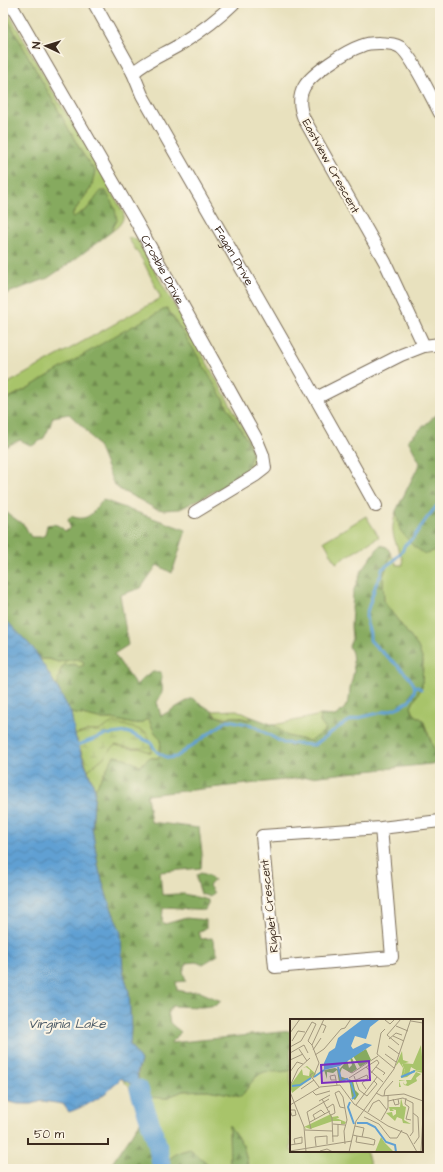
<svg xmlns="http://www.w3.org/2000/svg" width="443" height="1172" font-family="'Architects Daughter',sans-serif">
<defs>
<pattern id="forest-firs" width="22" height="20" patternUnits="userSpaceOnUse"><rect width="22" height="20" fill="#86aa5f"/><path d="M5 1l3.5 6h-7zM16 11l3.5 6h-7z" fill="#6f8b4e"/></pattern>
<pattern id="wetland-marsh" width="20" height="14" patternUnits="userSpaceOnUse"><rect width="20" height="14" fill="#a8c46b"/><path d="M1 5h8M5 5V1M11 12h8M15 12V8" fill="none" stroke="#8a9f57"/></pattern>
<pattern id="water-waves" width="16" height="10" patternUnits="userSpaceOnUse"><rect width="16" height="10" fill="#60a0d3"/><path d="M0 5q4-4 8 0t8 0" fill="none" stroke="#5083ab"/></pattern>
</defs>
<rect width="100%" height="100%" fill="#fcf5e5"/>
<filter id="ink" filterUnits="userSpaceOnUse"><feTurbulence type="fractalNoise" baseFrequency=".025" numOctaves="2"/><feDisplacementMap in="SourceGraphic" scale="8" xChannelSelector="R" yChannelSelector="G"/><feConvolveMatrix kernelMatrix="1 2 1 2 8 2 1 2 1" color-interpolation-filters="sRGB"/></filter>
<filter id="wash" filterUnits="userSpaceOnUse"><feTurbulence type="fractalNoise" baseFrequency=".012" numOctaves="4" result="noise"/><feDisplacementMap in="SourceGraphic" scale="16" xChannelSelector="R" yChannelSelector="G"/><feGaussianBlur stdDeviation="0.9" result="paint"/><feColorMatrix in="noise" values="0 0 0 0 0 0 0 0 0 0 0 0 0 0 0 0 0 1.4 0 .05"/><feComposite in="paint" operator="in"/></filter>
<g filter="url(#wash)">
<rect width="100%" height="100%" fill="#e8e1be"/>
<path fill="#a8c46b" stroke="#727744" d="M3,3L54,94L96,162L124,214C123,223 118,227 111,232L117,220L95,201L87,209L72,219L73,213L80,203L91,188L95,171L82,153L3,11Z
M128,238H133L138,241L247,434C254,451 260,467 240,478C251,463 254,458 247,440L194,350L167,308L28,388L3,401V386L161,298L143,261Z
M396,511L400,530L437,550L440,546L439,763L423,720L414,714L411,707L422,686L423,661L418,647L384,602L383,577L391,554L397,565H403C403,556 399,554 397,546C391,531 392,527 396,511Z
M366,516L379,537L336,563L324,541Z
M39,659H49L58,662L77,659L83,661L85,665L79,667L60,671L59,679L57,687Z
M237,710L249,716L252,719C246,720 244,718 239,717C229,715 219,722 212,711Z
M71,713L82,715L99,719H113L133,724L141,723L148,718L154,731L162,740L159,758H149L139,767L125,758L114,756L95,789L88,770L104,757L115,745L129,748H140L151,753V745L99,731H87L75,735Z
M321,715L320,722L327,730L310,741L287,736L274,725Z
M291,1070V1151H366L372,1169H249L243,1145L229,1126L230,1169H214L190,1149L177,1153L162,1165L157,1143L149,1120L141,1121L129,1087L121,1078L139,1089L142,1097L166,1098L183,1091L207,1090L225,1093L241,1097C246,1089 256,1073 265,1072C274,1071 282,1073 291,1070Z"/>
<path fill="url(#forest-firs)" stroke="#606a3e" d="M3,11L82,153L95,171L91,188L80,203L73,213L72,218L87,209L101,191H106L115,209L117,220L111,232L74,260L48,278L3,295Z
M167,308L194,350L247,440L252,452L248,467L240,478L180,509L163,510L154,508L140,500L122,491L114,485L98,446L85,429L69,414L53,417L50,426L44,438L32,446L20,440L3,448V401L28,388L118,334Z
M440,413V546L437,550L425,554L413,546L400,530L396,511L420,463L408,440L436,415Z
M103,500L186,530L172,573L157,565L141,588L120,595L128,645L114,654L136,685C145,677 149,670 161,672L162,678L161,682C164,690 162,694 157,702L161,716L192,698L212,711L214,715L224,719L230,717H239L247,720L252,719L249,716L274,725L287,736L310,741L326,730L320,722L321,715L335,716L344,709L349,700L350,688L354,671L352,653L349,646L352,639L351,626L353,592L362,570L380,545L387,547L391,554L383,577L384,602L418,647L423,661L422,686L411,707L414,714L423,720L439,763L147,795L151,822L199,828L202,853L201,868L160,872L162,895L176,894H184L208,900V904L205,910C191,911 177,908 163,908L162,922L165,924L186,918L206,920V928L199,932L201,939L212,938L218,955L203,964L195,962L187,963L183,971L186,981L176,982L177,990L187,992L198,991L221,1001L217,1005L202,1007L172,1006L168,1012L170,1023L181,1032L170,1043L291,1031V1070C282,1073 274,1071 265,1072C256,1073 247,1089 241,1097L225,1093L207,1090L183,1091L166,1098L142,1097C137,1084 137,1074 141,1061L130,1045L131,1028L129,992L123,971L121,934L108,900L99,870L92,828L95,789L114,756L125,758L140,766L149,758H159L161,740L154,731L148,718L141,723L133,724L113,719H99L82,715L71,713L57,687C59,678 58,672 64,665L74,664L79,667L84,665L83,661L77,659L58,662L49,659H39L32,648L3,617V510L25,526L28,532L31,537H41L45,535L47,525C55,523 59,525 65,531L68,530L70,527L68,520L71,516C88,523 93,512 103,500Z
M201,873L208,875L214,880L209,886L214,893L210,897L201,894L197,881V875Z
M150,1120L157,1143L162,1165L177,1153L190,1149L214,1169H113L110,1166L141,1121Z
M229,1125L243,1145L249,1169H230Z"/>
<path fill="url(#wetland-marsh)" stroke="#727744" d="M113,722L137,729L147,733L151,745V753L140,748H129L115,745L104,757L88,770L75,735L87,731H99Z"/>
<path fill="url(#water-waves)" stroke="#4e6578" d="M3,617L33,648L57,687L71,713L75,735L80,751L95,789L92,828L99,870L108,900L121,933L123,971L129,992L131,1028L130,1045L141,1061L137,1072L139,1089L121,1078C107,1095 89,1105 69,1112L63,1104L42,1101L32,1104H18L3,1100Z"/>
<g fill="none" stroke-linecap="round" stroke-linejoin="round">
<path stroke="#60a0d3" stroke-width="3" d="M414,685L421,689
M78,745L105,735L127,732L150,742L157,752L168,758L176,757L228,720L252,725L283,743L314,745C325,738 336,728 347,722C363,713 408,714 414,692C415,689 415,686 413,683C403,666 383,656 370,640V634L367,623L366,615L376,584L381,575L382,569L393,561L403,550L404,546L413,538L427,518L440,502"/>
<path stroke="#60a0d3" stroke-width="19" d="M139,1089L157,1143L162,1169"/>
</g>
</g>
<g filter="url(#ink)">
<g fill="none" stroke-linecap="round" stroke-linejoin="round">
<g stroke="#786a56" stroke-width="14">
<g id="minor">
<path id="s1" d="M10,3L137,223L256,438L263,455L265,468L256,475L195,512"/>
<path id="s2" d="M94,3L133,73L142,95C220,232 300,368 376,506"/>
<path d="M133,73C147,60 165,54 181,44C200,32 218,19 234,3"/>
<path d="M424,346L385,262L304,119C300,109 298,97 304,87C312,73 346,51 361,46C370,42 392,42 400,47C412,55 432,99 440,113"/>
<path d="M316,398L401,355L424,346L440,344"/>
<path d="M381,828L392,957L275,967L262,836L381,828L440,821"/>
</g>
</g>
<use href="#minor" stroke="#fff" stroke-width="12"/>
</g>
</g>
<g text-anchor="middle" stroke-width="4" stroke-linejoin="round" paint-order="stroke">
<g font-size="12" fill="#3b2a1e" stroke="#fcf5e5">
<text transform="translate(331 166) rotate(61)" y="4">Eastview Crescent</text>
<text dy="4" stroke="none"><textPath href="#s2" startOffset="289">Fagan Drive</textPath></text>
<text dy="4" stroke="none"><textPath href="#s1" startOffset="307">Crosbie Drive</textPath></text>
<text transform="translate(269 906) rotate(-96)" y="4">Rigolet Crescent</text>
</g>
<g font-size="13" font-style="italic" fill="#4a5966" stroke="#fcf5e5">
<text x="67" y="1028">Virginia Lake</text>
</g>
</g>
<g transform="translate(290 1019)">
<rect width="133" height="133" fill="#e8e1be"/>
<path d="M112,32L113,41L119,43L112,45L115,52L112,58L124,51L132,52L133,49V54L125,52L117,58L111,59L113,49L109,43L105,48ZM17,47L26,55L2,74L0,67L12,50L13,56L19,57L20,51L16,48L13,49ZM126,53L131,55L126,59L127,62L118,67L114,66L113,63L115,66L117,64L116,61L109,62L111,68H109V61H121ZM111,79L113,87L116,88L114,101L121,105L113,104L112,100L107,98L105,102L96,94L102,93L103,97L106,95V91L102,90L104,92H100L99,88H110ZM41,95L42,98L48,97L49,99H46L56,103L55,105H51V102H43L20,110L15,108L16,111L14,108ZM91,118L95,124L104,133H85Z" fill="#a8c46b"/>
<path d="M76,30L81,41L70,48L63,37ZM60,39H62L67,50L61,54L52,49L49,57L58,60L49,63L47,51L43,54L37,53V60L34,51L45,49L49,51L57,41L59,49L62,46ZM59,60L63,62L65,71L69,75L65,81L62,79Z" fill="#86aa5f"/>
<path d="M131,26L133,49L132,52L126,51L133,55L121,48L119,55L112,58L115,52L112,44L123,45Z" fill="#a8c46b"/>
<path d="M73,0L89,1L80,8L76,20L65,17L61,27L63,30L75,24L82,26L50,47L34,51V44L39,33L45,29L48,19Z" fill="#60a0d3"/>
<path fill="none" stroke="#60a0d3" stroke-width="2" d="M48,48L51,61M24,58L34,51M111,58L125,52M52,62L57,60L61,64L65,77L62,80M2,67L10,66L21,59M60,83L58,88L64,105M67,104H77L85,108L96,123L105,126L106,133"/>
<path fill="none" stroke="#a3987e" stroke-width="1" d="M95,1L100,5L105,0M121,2L133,4M32,5L36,7L33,14M106,7L118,12M51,10L55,9L61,0M95,10L91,14L87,35L104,49M0,14L10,0M103,17L114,22M99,20L106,14L112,16M2,22L8,12L15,13M109,26L97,16L111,0M98,27L109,35M0,28L11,22L22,3L26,5L18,22L22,26M9,30L17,42M23,31L31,19M0,34L14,26L18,34M95,35L106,43M25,36L34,30L51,10M0,41L13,35M76,48L93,63M86,48L95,54L93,56M58,52L62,54L88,37M0,53L7,43L13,45M23,54L20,56L29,68M64,57L69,71L77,77L87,65L84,62M23,59L29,44L22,26L34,0M59,59L87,41L89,44L81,54M46,61H41L40,57L45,56L47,66M66,61L77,56L78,59L72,64L76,70M0,67L8,50L20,39M11,70L24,61M22,72L26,76L40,72M0,73L14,108L16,133M86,74L92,77L114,75L133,82M94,77L95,71L103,62M116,79L115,85L119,88L116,100L121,101M32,80L42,99L43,123M103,80L105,86L109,85L108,80M29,82L40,76M98,82L113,79L123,84V113L120,117M0,86L30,68L50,66L64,85L98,107L117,115L127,133M66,86L87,58M37,89L43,85L44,87L45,94L41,96M55,89L50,88L45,74L49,72L53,78L57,101L54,112L55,125M0,91H5L6,96L2,97L0,91M78,93L83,84L89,81L97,91M123,94L128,98L129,118L124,125M74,98L89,105L100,119H107L112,111M25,100L23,96L31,91L35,95M91,101L98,89V76M20,103L40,92M43,105L55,106M65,107L74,109L72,118M21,110L17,93L39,80M15,111L42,112M63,116L67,117L79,119L85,121L84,126L66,123L67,117M42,117H48V105M0,126L12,124V118L4,120L5,125M26,127L25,118L37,117V125M0,132L62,122M30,132L37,130L43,133M59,133L66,102L104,50L121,0M131,133L133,96"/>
<path fill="#7b2cbf" fill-opacity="0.15" stroke="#7b2cbf" stroke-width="2" d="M79,42L80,61L32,64L31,46Z"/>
<rect width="133" height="133" fill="none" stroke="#3b2a1e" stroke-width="2"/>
</g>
<rect width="443" height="1172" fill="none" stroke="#fcf5e5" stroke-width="16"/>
<g transform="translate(46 46) rotate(274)" stroke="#fcf5e5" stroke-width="3" paint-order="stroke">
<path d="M0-3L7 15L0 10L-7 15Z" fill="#3b2a1e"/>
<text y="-6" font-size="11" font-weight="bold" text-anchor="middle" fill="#3b2a1e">N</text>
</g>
<path d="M28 1138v6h80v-6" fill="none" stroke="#3b2a1e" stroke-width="2"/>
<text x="34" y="1138" font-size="12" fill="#3b2a1e" stroke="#fcf5e5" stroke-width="3" paint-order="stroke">50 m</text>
</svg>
